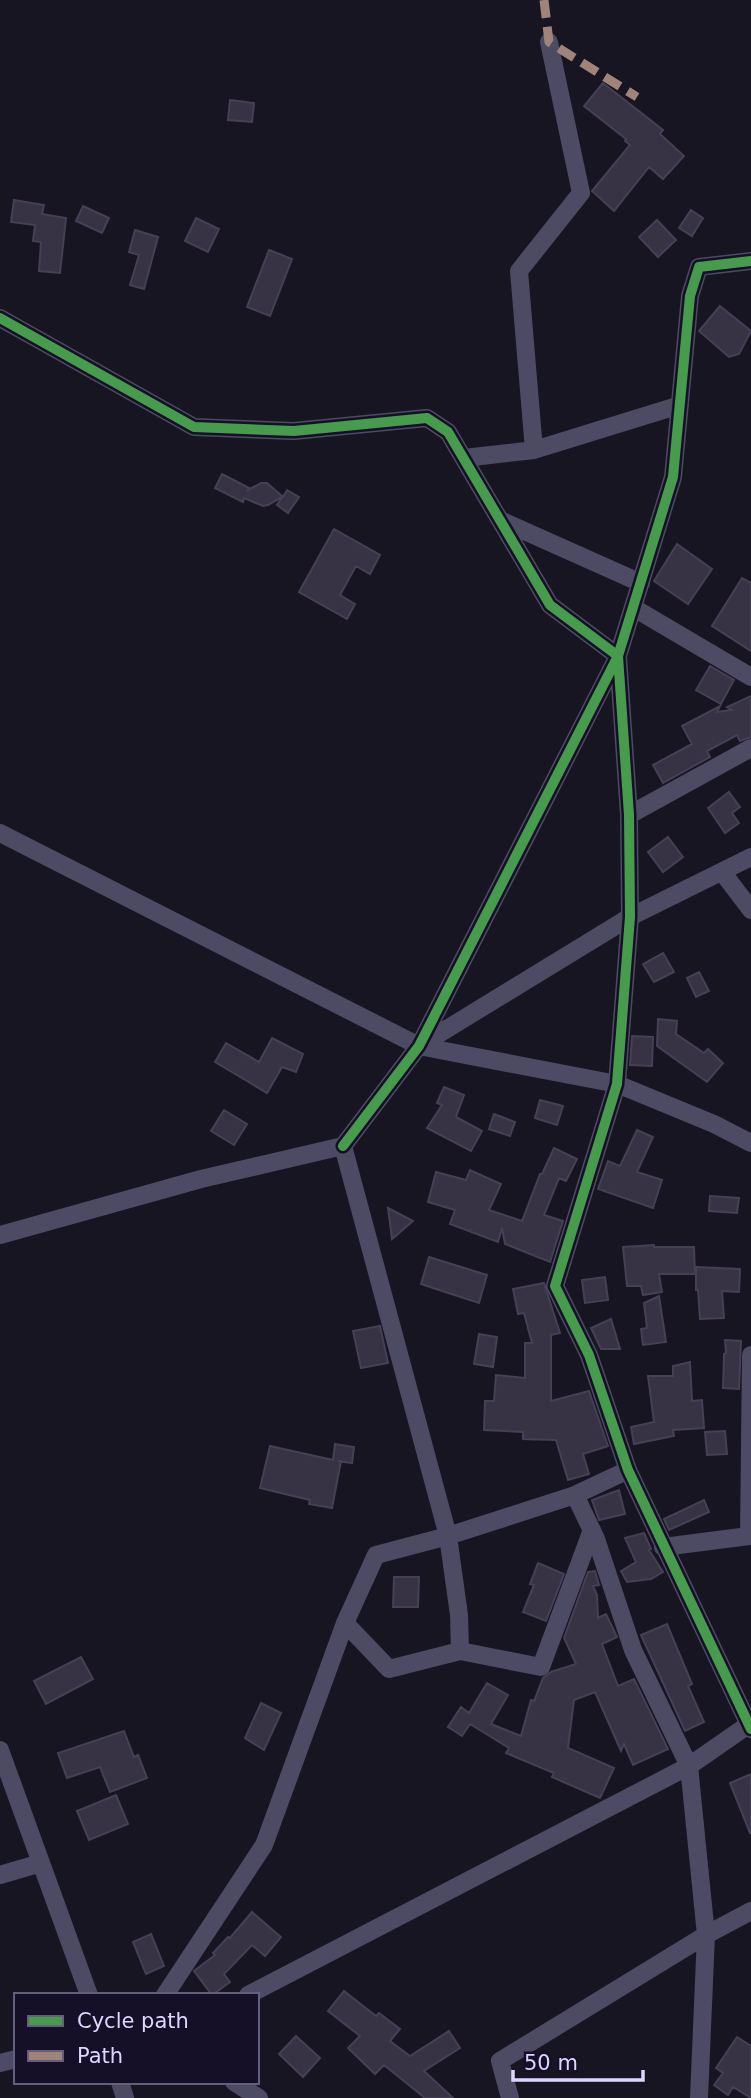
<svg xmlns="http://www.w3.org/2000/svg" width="751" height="2098" font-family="'DejaVu Sans',sans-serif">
<rect width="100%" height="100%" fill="#181522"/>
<path fill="#373345" stroke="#454056" stroke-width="2" d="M603,83L663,130L660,134L684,156L663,179L649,167L614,211L592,191L630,145L625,141L626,139L584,106Z
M230,100L254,103L252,122L228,120Z
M14,200L44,205L42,214L66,218L60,273L39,271L41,242L33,241L35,225L11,222Z
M83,206L109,218L102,233L76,221Z
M691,210L703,218L692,236L679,228Z
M196,218L219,229L208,252L185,241Z
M657,220L676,240L658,257L639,237Z
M135,230L158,237L144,289L130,285L139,255L129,252Z
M269,250L292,259L270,316L247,307Z
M720,306L751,331L739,354L729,357L699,331Z
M222,474L249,488L248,490L261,483H267L283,497L287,490L299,497L288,513L277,505L282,497L268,505L263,506L244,498L243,502L215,488Z
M334,529L380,555L370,574L356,566L340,595L355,604L347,619L299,592Z
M677,544L712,569L688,604L654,581Z
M742,578L751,583V651L712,626Z
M710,666L734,680L721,704L696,690Z
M751,696V737L740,741L737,735L707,751L710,757L663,783L653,765L692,744L682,726L720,706L717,712L732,710L727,707Z
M729,792L740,807L732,813L739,823L725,833L708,808Z
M668,837L683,857L663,872L648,852Z
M663,953L674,972L654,982L643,964Z
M699,972L709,991L696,997L687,978Z
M658,1019L677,1021L676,1034L704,1053L708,1049L723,1063L707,1082L657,1046Z
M632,1036L653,1037L652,1066L630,1065Z
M272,1038L303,1054L296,1072L282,1067L267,1093L215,1062L226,1043L259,1062Z
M444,1087L464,1095L456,1117L482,1131L471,1151L427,1128L442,1105L437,1103Z
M540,1100L563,1106L557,1125L535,1118Z
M224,1110L247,1124L234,1145L211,1131Z
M494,1114L515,1122L510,1136L489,1129Z
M637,1130L653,1137L637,1172L662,1180L653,1208L598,1189L608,1161L620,1166Z
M554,1148L577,1159L566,1181L559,1178L544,1215L563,1221L550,1262L505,1244L502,1228L498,1242L450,1224L455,1210L428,1202L436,1172L466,1180L470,1170L501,1184L489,1210L522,1221L540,1174H542Z
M710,1196L739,1198L737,1213L709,1211Z
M388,1208L413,1221L392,1239Z
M654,1245V1247H694L695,1274H659L662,1292L643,1295L641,1286H627L623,1247Z
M429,1257L487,1275L479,1303L421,1284Z
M696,1267L740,1269L739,1292L722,1291L724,1318L700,1319L698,1290H696Z
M605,1277L608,1300L585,1303L582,1280Z
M544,1283L560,1333L551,1335V1401L589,1391L608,1446L583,1454L589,1474L568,1480L556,1440L523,1439V1432L484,1430L485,1401H494L496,1375L525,1378V1343H532L524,1313L518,1314L513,1289Z
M659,1296L666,1342L643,1345L641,1329L647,1328L644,1303Z
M611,1319L620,1349H601L591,1328Z
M380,1326L388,1363L361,1368L353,1331Z
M479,1334L497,1337L493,1367L474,1364Z
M725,1340L741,1341L739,1389L723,1388L724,1354L726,1353Z
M690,1362L692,1401L702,1400L704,1428L673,1430L674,1436L634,1444L631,1427L654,1422L648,1376H673V1366Z
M725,1431L727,1454L707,1455L705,1432Z
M335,1444L354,1447L352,1463L338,1461H341L332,1508L309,1504L310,1500L260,1488L270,1446L333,1460Z
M619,1490L625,1514L599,1520L592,1500Z
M704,1500L709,1512L669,1530L664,1519Z
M644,1533L651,1549L649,1550L663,1572L651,1579L627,1582L621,1571L636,1562L625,1538Z
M538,1563L564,1574L546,1621L523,1612L534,1585L530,1584Z
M595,1571L599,1585L593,1586L597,1595L598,1618L606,1614L617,1637L602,1644L618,1686L634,1679L668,1749L633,1765L624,1744L621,1751L595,1692L574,1700L568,1748L614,1768L600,1798L552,1777L554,1773L506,1753L509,1748L470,1724L462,1736L448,1727L461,1707L469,1713L487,1683L508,1695L491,1724L521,1736L531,1700L534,1701L543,1678L551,1672L576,1664L564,1638L588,1572Z
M394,1577H419L418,1607H393Z
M667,1624L692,1684L688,1686L704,1722L685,1731L641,1635Z
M81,1657L93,1679L46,1704L34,1681Z
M261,1703L281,1713L264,1750L245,1738Z
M124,1731L134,1757L138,1755L147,1778L110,1792L100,1767L67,1778L58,1753Z
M751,1774V1833H750L730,1783Z
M116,1795L128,1824L89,1840L77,1811Z
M252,1912L281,1937L265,1956L252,1945L224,1974L230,1982L212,1995L194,1971L215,1955L213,1953L228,1937L230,1938Z
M151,1934L164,1966L146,1974L133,1942Z
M344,1991L376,2016L379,2013L400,2029L390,2041L410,2056L449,2031L460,2048L424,2071L453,2098H425L384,2065L375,2074L348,2048L360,2036L328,2011Z
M296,2036L320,2058L303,2077L279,2054Z
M737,2037L751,2046V2098L733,2087L728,2095L714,2085L723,2073L716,2068Z"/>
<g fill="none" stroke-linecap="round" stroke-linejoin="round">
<path stroke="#4d4a63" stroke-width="18" d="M751,261L699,267L690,296L673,477L618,656L629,815L630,917L617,1084L555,1286L589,1355L628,1470L751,1729
M0,318L194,427L294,431L427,418L448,432L550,605L618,656L419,1046L343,1146
M534,450L680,405
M464,458L534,450L519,271L581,193L549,42
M500,520L641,583
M634,608L751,677
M629,815L751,748
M0,833L419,1046L617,1084L714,1124L751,1143
M723,873L751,910
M419,1046L630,917L751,857
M0,1235L201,1179L343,1146L448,1536L459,1615L460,1651L389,1669L345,1623
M575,1495L596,1539L633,1650L689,1766L706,1935L699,2098
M663,1547L749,1536L751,1355
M460,1651L541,1667L592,1530
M0,1750L89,1995
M0,1875L41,1863
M165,1995L264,1845L345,1623L376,1555L448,1536L575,1495L628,1470
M248,1995L689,1766L751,1723
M0,2063L16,2059
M120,2082L125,2098
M234,2082L259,2098
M510,2098L500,2061L706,1935L751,1911"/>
<path stroke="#a18479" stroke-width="9" stroke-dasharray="18 9" stroke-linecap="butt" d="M544,0L549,42L637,97"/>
<g stroke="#150f28" stroke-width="15">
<path id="cycleway" d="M751,261L699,267L690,296L673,477L618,656L629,815L630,917L617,1084L555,1286L589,1355L628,1470L751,1729
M0,318L194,427L294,431L427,418L448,432L550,605L618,656L419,1046L343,1146"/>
</g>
<use href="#cycleway" stroke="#469c4c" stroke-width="10"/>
</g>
<rect x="14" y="1993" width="245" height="91" fill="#150f28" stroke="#655f7e" stroke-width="2"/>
<rect x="28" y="2016" width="35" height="10" fill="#469c4c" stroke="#655f7e" stroke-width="2"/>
<text x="77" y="2028" font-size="21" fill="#ded6ff">Cycle path</text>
<rect x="28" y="2051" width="35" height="10" fill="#a18479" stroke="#655f7e" stroke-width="2"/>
<text x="77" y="2063" font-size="21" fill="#ded6ff">Path</text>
<path d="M513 2070v10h130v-10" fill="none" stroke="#ded6ff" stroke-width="3.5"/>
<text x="524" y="2070" font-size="21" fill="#ded6ff" stroke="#150f28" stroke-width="5" paint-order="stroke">50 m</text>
</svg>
